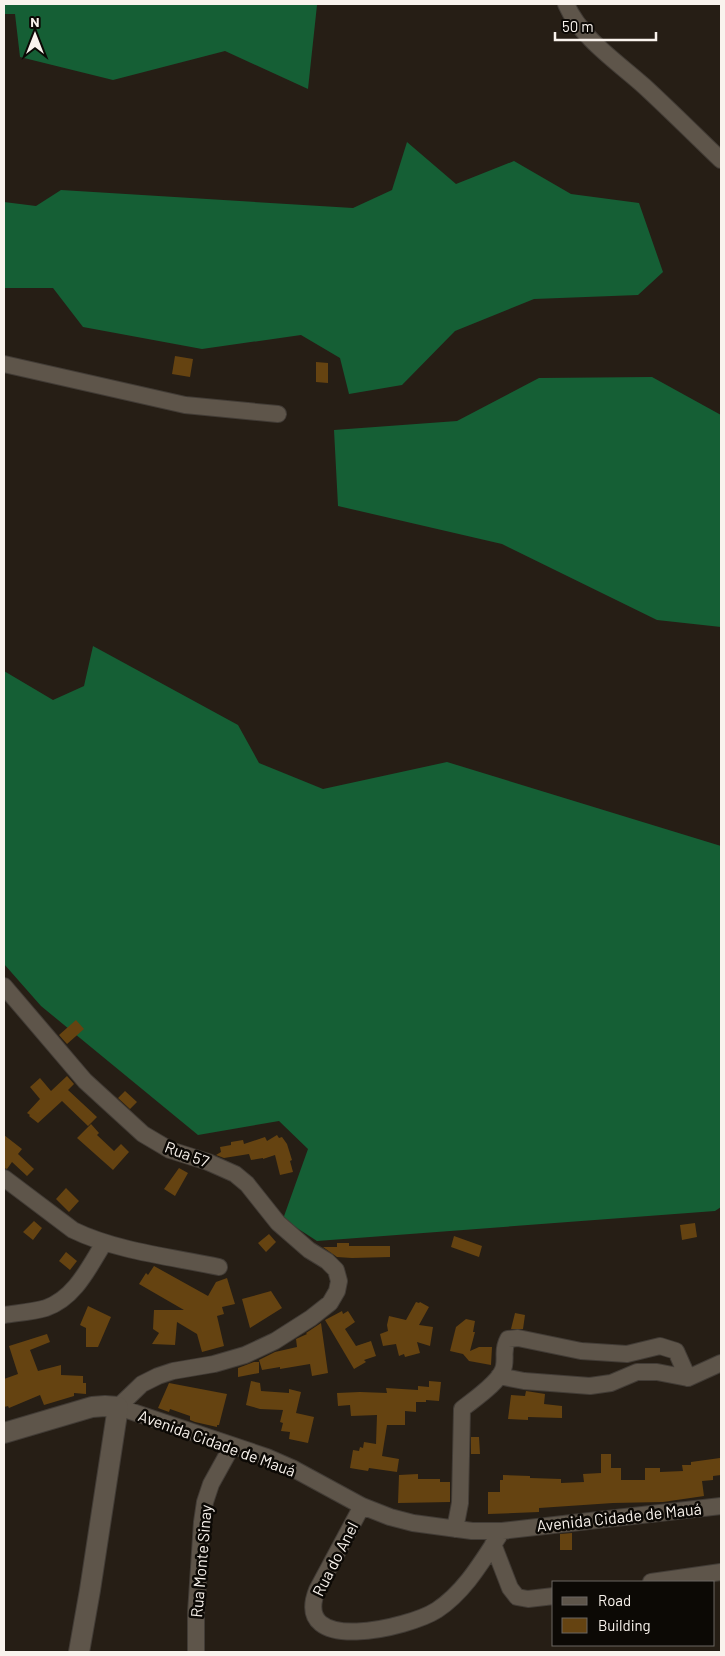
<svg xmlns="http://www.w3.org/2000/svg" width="725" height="1656" font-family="Barlow,sans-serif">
<rect width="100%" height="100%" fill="#261e15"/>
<path fill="#155f35" d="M4,4H319L317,5L308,89L225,51L113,80L20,57L15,14H4Z
M407,142L456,184L514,161L571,194L639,203L663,272L638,295L534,299L455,331L402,385L349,394L340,358L301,335L202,349L83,327L53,288H4V202L36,206L61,190L353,208L392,190Z
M652,377L721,415V627L657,620L502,544L338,506L334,430L457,421L539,378Z
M93,646L238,725L259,763L323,789L447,762L721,846V1207L715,1211L317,1241L283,1219L308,1149L279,1121L198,1135L41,1006L4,964V671L53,700L84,686Z"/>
<path fill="#654311" d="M175,356L193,359L190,377L172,374Z
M316,362L328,363V383L316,382Z
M76,1020L84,1029L67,1044L59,1035Z
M67,1076L74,1084L68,1090L97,1117L88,1126L62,1101L38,1123L29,1116L30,1115L27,1113L40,1099L30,1087L40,1078L51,1091Z
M125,1091L137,1102L130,1109L118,1098Z
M91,1124L99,1133L97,1135L114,1151L121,1144L129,1152L113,1170L77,1138Z
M4,1135L22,1149L18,1154L34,1169L27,1176L12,1162L7,1169L4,1168Z
M277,1135L279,1138L282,1137L287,1144L292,1160L290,1161L293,1172L280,1175L275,1155L263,1159V1158L251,1160L249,1154L224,1158L216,1155L221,1152L220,1147L231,1145V1142L243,1140L244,1144L265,1137L267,1141Z
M179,1168L188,1173L175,1196L164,1189Z
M66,1188L79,1201L69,1212L56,1199Z
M34,1221L42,1228L33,1240L23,1232Z
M695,1223L697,1237L682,1240L680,1225Z
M269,1234L276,1242L266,1252L258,1243Z
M454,1236L482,1246L479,1257L451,1247Z
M337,1243H349V1246H390V1257L352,1258L337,1257L323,1247H337Z
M66,1252L77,1261L70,1270L59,1261Z
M154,1266L208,1296L216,1282L227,1278L235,1304L222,1307L224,1314L217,1316L224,1346L202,1352L197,1334L177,1322L175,1345L152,1344L159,1333L153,1329L154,1310H184L139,1284L146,1273L148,1275Z
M271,1291L282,1308L250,1328L242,1299Z
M416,1302L419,1303L420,1302L429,1307L419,1325L433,1327L430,1346L417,1342L420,1353L405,1357L404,1354L399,1356L396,1344L383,1346L380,1334L388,1331L387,1325L389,1316L406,1320Z
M88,1306L111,1317L98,1347H86V1328L80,1325Z
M342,1311L343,1314L348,1311L355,1322L345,1329L356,1346L371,1341L376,1356L364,1360L366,1362L354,1369L325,1320Z
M515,1313L525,1315L523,1329H511Z
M466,1319L475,1321L473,1332H475L470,1351L479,1347H492L491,1365L469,1361L463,1354L450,1351L456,1327Z
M321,1323L328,1373L312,1376L310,1364L280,1369V1367L262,1370L259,1360L275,1352L297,1347L296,1339L307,1334L306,1333Z
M47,1334L50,1342L30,1350L38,1371L61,1365V1375L83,1376V1383H86V1394L74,1393V1396L44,1405L40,1395L9,1408L8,1406L4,1407V1379L18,1374L9,1346Z
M254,1362H259V1373L238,1377V1368Z
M251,1381L260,1383L261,1391L289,1393V1389L301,1392L296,1413L314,1417L308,1443L289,1439L290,1432L281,1431L283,1423L280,1422L283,1410L260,1409L246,1405Z
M429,1381L441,1382L439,1401L426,1400V1402H416V1412L405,1411V1425H387L382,1456L399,1459L397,1472L369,1468L368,1471L350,1468L353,1450L359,1451L360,1447L363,1448L364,1442L376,1444L377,1415L351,1416L350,1405L338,1406L337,1393L360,1392L387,1393L386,1388L418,1390V1386L429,1387Z
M169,1383L227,1394L219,1425H217V1427L195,1422L190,1420V1416L170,1409L169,1412L158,1408Z
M526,1391L545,1394L544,1404L562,1406V1418L528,1417V1420L508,1419L511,1395L525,1396Z
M471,1437H479L480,1454H471Z
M601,1454H611V1468H621V1480H645V1468H660V1472L683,1471L682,1465H691V1462L720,1458L721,1475L713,1476V1480L702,1481L704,1496L663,1502L613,1503L539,1508V1512L488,1514V1492H500V1480H503V1475L530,1476V1478L561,1479V1483L584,1482L583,1474L601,1473Z
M418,1474V1479H440V1482H450V1502L398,1503L399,1475Z
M572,1533V1550H560V1534Z"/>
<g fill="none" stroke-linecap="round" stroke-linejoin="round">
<g stroke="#423c36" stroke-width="18">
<path id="minor" d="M566,4C581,38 616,61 644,86C670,110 695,135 721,160
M4,364L185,405L278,414
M4,986L85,1081L143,1134L170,1150L208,1162L235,1174L247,1184L278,1223L309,1250L327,1261L336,1270L339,1281L337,1291L330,1303L311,1318L275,1341L245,1355L214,1364L173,1371L158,1376L142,1384L118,1407L267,1457L292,1468L362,1506L390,1517L413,1523L472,1531H502L721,1506
M4,1178L73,1230C116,1251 172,1257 219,1267
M4,1315C17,1313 33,1312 46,1308C75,1298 89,1267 104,1243
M499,1376L524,1381L590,1386L611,1383L637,1372H657L688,1378
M362,1506L317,1590C291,1656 409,1628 437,1610C466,1591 484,1558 502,1531
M455,1529L460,1503L462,1409C473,1400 502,1381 504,1366C506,1355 502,1350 508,1339L518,1338L581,1351L627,1354L660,1346L676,1351L688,1378L721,1363
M493,1544L510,1588L517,1597L528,1599L554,1596
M651,1582L721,1572
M196,1652V1613L202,1522L205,1502L211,1484L232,1446"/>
</g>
<g stroke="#423c36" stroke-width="22">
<path id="tertiary" d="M4,1433L92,1407L105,1406L118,1407L90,1590L79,1652"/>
</g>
<use href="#minor" stroke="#5e554a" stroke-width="16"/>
<use href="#tertiary" stroke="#5e554a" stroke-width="20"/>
</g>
<g text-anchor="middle" stroke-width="5" stroke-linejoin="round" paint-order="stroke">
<g font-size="16" fill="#f9f3ed" stroke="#0c0905">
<text transform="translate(187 1154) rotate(21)" y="6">Rua 57</text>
<text transform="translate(217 1443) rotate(20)" y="6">Avenida Cidade de Mauá</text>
<text transform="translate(619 1517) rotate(-6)" y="6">Avenida Cidade de Mauá</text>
<text transform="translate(335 1559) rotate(-63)" y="6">Rua do Anel</text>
<text transform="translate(201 1561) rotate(-85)" y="6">Rua Monte Sinay</text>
</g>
</g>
<rect width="725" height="1656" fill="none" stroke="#f9f3ed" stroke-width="10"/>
<rect x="552" y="1581" width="162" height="65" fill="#0c0905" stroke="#6b6762"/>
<rect x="562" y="1597" width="25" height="8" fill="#5e554a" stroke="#6b6762"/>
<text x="598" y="1606" font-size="15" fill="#f9f3ed">Road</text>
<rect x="562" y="1618" width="25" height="15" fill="#654311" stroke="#6b6762"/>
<text x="598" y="1631" font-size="15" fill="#f9f3ed">Building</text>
<g transform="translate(35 35)" stroke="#0c0905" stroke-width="4" paint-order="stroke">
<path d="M0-4L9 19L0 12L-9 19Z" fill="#f9f3ed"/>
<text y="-8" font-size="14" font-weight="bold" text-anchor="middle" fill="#f9f3ed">N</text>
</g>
<path d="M555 32v8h101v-8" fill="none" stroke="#f9f3ed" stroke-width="2.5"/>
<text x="562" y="32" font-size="15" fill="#f9f3ed" stroke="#0c0905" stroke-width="4" paint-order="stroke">50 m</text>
</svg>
